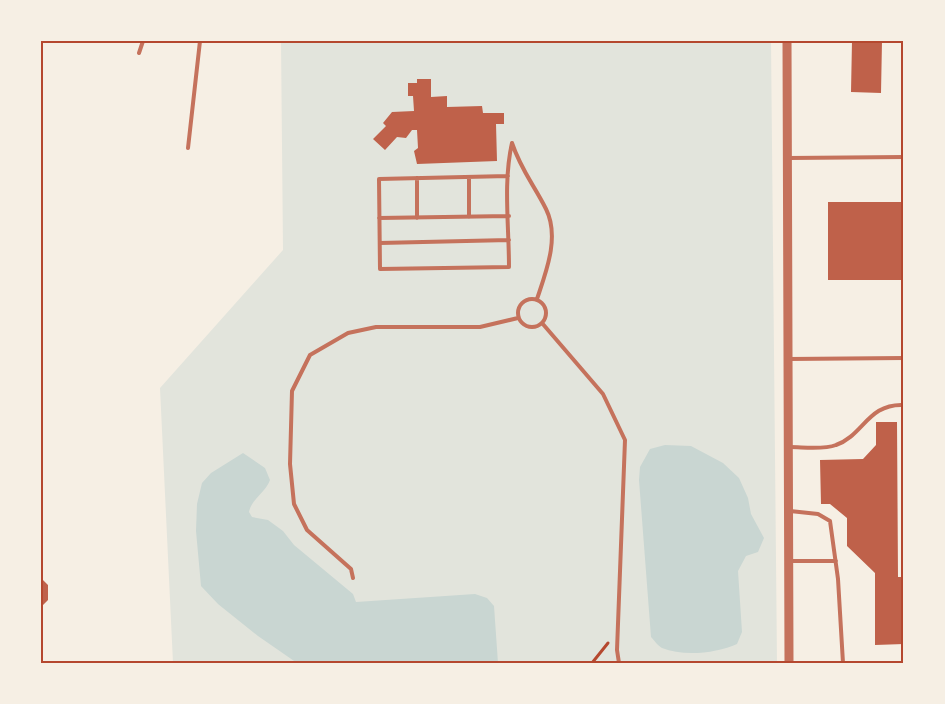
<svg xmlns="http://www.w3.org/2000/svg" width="945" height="704" font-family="Manrope,sans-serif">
<rect width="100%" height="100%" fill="#f6efe4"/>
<path fill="#e2e4dc" d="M281,41H771L777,663H173L160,388L283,250Z"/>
<path fill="#c9d6d2" d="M665,445L691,446L723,463L739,478L748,498L751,514L764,538L758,552L746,556L738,571L742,632L737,644C717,653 684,657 662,648C658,646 654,640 651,637L639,480L640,467L650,449Z
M243,453L265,468L270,480C265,493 251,500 249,512L252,517L268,520L283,531L294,545L353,594L356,602L475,594L487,598L494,606L498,663H297L258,636L218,604L201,586L196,531L197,504L202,483L211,473Z"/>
<path fill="#bf614a" d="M852,41H882L881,93L851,92Z
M417,79H431V97L447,96V107L482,106L483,113H504V124H496L497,161L417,164L414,151L418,148L417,130H412L406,138L397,137L385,150L373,139L386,126L383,123L392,112L414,111L413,96H408V83H417Z
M828,202H904V280H828Z
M876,422H897L898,577H904V644L875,645V573L847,546V518L830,504H821L820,460L863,459L876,445Z
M41,578L48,585V600L41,607Z"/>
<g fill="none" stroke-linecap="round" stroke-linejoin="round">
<path stroke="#b5482f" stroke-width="3" d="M592,663L608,643"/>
<path stroke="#c5725c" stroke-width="4" d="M139,53L143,41
M512,143C521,170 534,185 546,209C560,237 546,272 537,299
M188,148L200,41
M789,158L904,157
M508,176L379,179L380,269L509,267C509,226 503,182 512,143
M469,177V217
M417,178V218
M379,218L509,216
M380,243L509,240
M518 313a14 14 0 1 1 28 0a14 14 0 1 1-28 0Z
M542,323L603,394L625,440L617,650L619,663
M789,359L904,358
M790,447C803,447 823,450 836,445C863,436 868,403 904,405
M790,511L818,514L830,521L838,579L843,663
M790,561H836
M353,578L351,569L307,530L294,504L290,464L292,391L310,355L348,333L376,327H480L518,318"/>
<path stroke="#c5725c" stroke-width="9" d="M787,41L789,663"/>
</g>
<rect width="945" height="704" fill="none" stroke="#f6efe4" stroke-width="85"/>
<rect x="42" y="42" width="860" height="620" fill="none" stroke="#b5482f" stroke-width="2"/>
</svg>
